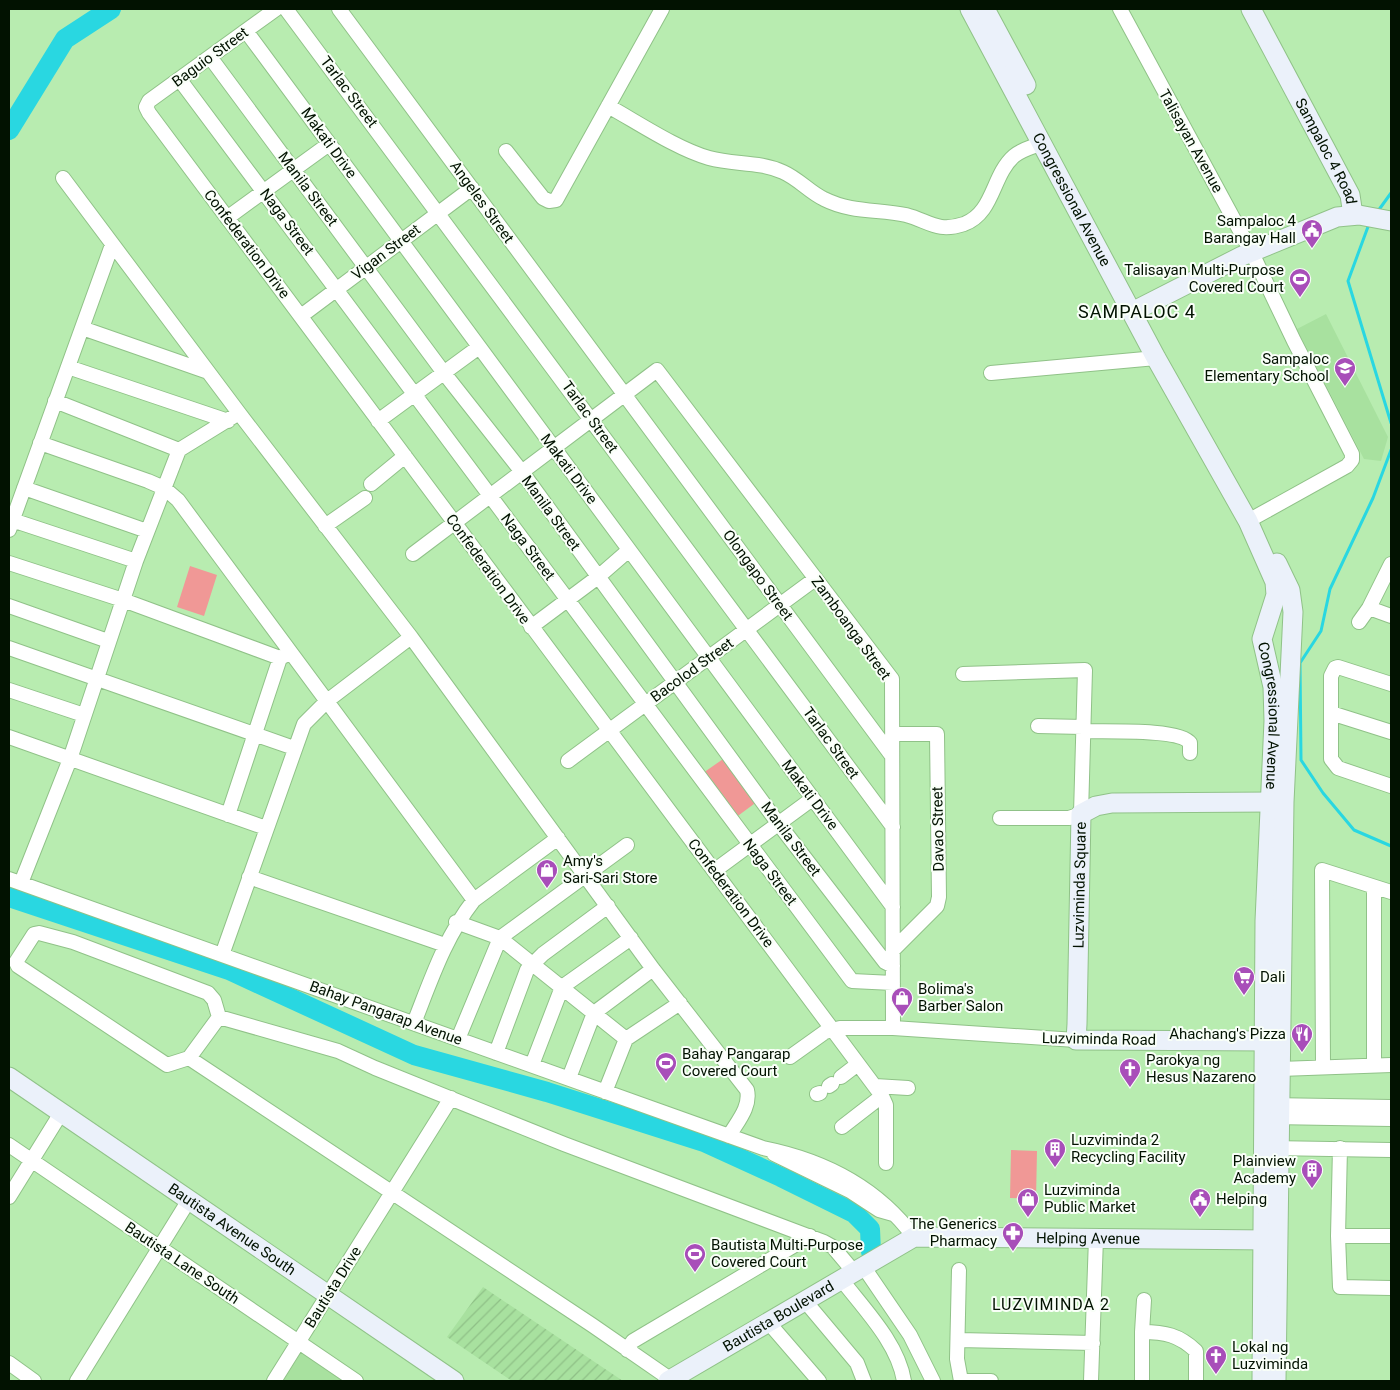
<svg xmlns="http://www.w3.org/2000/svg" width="1400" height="1390" font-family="Roboto,sans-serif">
<defs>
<pattern id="industrial-furrows" width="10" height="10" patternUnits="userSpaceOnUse" patternTransform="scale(1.25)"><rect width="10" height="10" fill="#a8e19f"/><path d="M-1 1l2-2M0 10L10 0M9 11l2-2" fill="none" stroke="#8fc087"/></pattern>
</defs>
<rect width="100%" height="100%" fill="#b8ecb0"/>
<path fill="#a8e19f" d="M1326,314L1388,437L1381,461L1364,459L1297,329Z
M302,1351L343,1381H283Z"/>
<path fill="url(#industrial-furrows)" d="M483,1287L623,1381H512L447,1337Z"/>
<path fill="#f09896" d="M190,566L217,575L204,616L177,607Z
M726,757L758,801L735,818L703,773Z
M1011,1150L1037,1151L1036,1199L1010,1198Z"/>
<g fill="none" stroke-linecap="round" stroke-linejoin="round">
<path stroke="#29d7e1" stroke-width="3" d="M1378,211L1391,193
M1369,224L1348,281L1391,423
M1391,450L1373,498L1330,589L1321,631L1300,663L1301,760L1323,793L1354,830L1391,846"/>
<path stroke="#29d7e1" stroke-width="20" d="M9,130L65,39L111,9
M9,897L229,970L414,1055L547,1092L704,1142L781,1177L854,1213L870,1229L871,1252"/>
<g stroke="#90c288" stroke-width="16">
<path id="street" d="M276,9L149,101L146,107L149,113L882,1096L886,1105V1163
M286,9L893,827
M339,9L892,756
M1120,9L1252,253L1294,341L1352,454V460L1347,466L1248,521
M246,31L893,907
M210,57L444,373L522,472L778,823L885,962L893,966
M180,80L852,981L893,983
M608,106C637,122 677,149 709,158C734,165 759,161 783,172C799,179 809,192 824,199C852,213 878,209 906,215C929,221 937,233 964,224C994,213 992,175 1014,156C1022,149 1033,147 1042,143
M506,151L543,198L549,201L556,200L662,9
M63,178L239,413L411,637L653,969L747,1090C751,1107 737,1122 729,1136
M227,218L329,144
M301,316L472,188
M82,328L208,372
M68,367L228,421
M991,373L1156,358
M55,401L179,450
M378,421L479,347
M40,443L148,481L164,488L178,500L474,900C445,937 431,980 414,1023
M371,484L405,456
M24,488L147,531
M12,520L136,561
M325,526L365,498
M9,530L112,245
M413,554L657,370L892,679L893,1028
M9,563L123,600L280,658
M9,606L108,641
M1369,608L1391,616
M1359,622L1369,608L1391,564
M531,627L598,577L629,550
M9,648L294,748
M963,674L1085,670L1081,814L1069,818H1000
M1391,684L1338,667L1335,668L1331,676V759L1338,768L1391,786
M9,690L84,715
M1331,713L1391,732
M1038,726L1083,727
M1083,731C1102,732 1180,728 1190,743V753
M892,734H937L939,897L937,906L893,950
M9,737L266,828
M568,761L815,579
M228,815L280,658L288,654
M714,871L812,799
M249,877L445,945
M9,879L763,1148C823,1160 877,1187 914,1237
M21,883L70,759L136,561L179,450L239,413
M1374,887V1066
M474,900L558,838
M456,922L500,938L626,1039
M222,955L304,724L327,701L411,637
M219,1017L214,1000L208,993L73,942L39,933L34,934L16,962L18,966L167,1065L189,1058L592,1325L673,1381
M458,1039L500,938L627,845
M496,1053L527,970L543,954L608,906
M790,1057L825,1032L840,1028H893L1076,1040
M189,1058L219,1017L338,1051L375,1068L564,1144L824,1242L833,1247L854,1272
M532,1065L562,987L631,938
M1323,1066L1322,870L1391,892
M1280,1069L1391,1065
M841,1077L858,1064
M569,1078L594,1013L653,969
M829,1086L832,1084
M875,1086L908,1088
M605,1092L626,1039L680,1003
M817,1094L820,1093
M1270,1105L1391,1107
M1272,1117L1391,1119
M842,1127L882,1096
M9,1145L356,1381
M1270,1148L1391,1150
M1340,1148L1338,1236L1340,1287L1391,1288
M774,1154L850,1191L879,1210L893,1214
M9,1197L61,1113
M1338,1236H1391
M863,1266L910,1335L933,1381
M959,1270L957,1359L961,1381
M841,1279C864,1309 898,1343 904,1381
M1144,1300L1142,1332C1165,1332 1179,1335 1196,1351V1381
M805,1301L857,1363L864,1381
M768,1322L819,1381
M958,1340L1093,1343
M627,1350L633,1341L810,1236
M9,1363L34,1381
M77,1381L189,1200
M274,1381L451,1098
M961,1381H991
M1091,1381L1096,1238
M1142,1381V1332"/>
</g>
<g stroke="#90c288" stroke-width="21">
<g id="secondary">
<path id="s1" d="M970,9L1156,358L1248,521L1275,582L1276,595L1262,639L1273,687L1274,721L1265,921L1262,1381"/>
<path d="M985,9L1026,85"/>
<path id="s2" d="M1251,9L1350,195L1353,215"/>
<path d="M1132,312L1242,256L1337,217L1359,215L1391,221"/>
<path id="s3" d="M1276,1041L1076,1040L1077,1024L1081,814L1096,806L1112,803L1280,802"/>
<path id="s4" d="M9,1077L454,1381"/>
<path id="s5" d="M668,1381L914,1237L1276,1240"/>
<path d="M1276,1381L1284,802L1293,612L1290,590L1277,563"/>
</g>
</g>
<use href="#street" stroke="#fff" stroke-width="14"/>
<use href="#secondary" stroke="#ebf1fa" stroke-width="19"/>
</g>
<defs>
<g id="civic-pin" transform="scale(1.125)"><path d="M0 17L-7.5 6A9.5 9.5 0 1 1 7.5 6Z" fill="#a84eb9" stroke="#f9fff8"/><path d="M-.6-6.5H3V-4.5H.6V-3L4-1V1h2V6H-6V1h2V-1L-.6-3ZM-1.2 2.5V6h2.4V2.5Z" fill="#fff"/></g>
<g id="stadium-pin" transform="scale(1.125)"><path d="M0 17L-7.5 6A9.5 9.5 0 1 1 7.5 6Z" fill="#a84eb9" stroke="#f9fff8"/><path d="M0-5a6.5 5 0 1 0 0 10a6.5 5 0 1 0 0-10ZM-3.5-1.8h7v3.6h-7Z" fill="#fff"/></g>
<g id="school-pin" transform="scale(1.125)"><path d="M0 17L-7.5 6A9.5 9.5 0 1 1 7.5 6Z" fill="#a84eb9" stroke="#f9fff8"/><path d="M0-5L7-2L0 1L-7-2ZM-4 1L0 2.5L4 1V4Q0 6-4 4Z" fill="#fff"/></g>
<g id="shop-pin" transform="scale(1.125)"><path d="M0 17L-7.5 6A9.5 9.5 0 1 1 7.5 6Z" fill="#a84eb9" stroke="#f9fff8"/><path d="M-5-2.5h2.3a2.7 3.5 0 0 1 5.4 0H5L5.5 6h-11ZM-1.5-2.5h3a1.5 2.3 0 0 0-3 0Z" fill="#fff"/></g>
<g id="supermarket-pin" transform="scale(1.125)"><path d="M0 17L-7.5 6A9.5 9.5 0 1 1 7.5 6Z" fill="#a84eb9" stroke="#f9fff8"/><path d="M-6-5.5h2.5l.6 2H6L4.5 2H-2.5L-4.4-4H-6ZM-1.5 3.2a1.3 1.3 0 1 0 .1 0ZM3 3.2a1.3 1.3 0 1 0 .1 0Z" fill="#fff"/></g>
<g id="restaurant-pin" transform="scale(1.125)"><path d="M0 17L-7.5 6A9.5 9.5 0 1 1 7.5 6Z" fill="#a84eb9" stroke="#f9fff8"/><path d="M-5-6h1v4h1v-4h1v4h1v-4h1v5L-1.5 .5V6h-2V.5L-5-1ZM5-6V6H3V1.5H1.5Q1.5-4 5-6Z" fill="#fff"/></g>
<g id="church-pin" transform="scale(1.125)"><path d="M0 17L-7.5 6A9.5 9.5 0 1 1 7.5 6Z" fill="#a84eb9" stroke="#f9fff8"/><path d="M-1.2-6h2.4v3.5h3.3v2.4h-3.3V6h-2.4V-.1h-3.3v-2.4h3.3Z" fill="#fff"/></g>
<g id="building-pin" transform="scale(1.125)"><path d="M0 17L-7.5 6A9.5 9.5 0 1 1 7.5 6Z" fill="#a84eb9" stroke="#f9fff8"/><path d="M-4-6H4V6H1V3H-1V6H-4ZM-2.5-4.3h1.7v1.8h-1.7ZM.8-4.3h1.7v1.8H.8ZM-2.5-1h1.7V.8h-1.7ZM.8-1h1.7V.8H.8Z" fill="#fff"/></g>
<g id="pharmacy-pin" transform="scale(1.125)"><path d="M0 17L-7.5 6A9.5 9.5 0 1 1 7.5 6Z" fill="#a84eb9" stroke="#f9fff8"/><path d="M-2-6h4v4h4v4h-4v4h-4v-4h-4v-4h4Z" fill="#fff"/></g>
</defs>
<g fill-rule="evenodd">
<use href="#civic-pin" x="1312" y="230"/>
<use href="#stadium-pin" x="1300" y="279"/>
<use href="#school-pin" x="1345" y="368"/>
<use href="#shop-pin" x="547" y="870"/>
<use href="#supermarket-pin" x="1244" y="977"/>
<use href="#shop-pin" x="902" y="998"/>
<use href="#restaurant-pin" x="1302" y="1034"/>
<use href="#stadium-pin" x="666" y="1063"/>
<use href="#church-pin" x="1130" y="1069"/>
<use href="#building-pin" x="1055" y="1149"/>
<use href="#building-pin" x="1312" y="1170"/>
<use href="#shop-pin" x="1028" y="1199"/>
<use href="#civic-pin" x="1200" y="1199"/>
<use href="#pharmacy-pin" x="1013" y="1233"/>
<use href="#stadium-pin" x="695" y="1254"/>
<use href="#church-pin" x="1216" y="1356"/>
</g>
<g text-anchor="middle" stroke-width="4" stroke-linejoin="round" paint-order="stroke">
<g font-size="15" fill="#021201" stroke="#f9fff8">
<text transform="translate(210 57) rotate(-36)" y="5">Baguio Street</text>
<text transform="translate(349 92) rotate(53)" y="5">Tarlac Street</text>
<text transform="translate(1191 141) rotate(61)" y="5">Talisayan Avenue</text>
<text transform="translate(329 143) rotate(54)" y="5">Makati Drive</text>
<text dy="5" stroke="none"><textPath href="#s2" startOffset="161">Sampaloc 4 Road</textPath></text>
<text transform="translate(308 189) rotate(53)" y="5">Manila Street</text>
<text dy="5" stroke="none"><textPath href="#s1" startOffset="216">Congressional Avenue</textPath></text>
<text transform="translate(482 202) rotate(54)" y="5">Angeles Street</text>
<text transform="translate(287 222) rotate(53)" y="5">Naga Street</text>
<text transform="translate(247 244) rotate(53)" y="5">Confederation Drive</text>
<text transform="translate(386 252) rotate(-37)" y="5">Vigan Street</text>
<text transform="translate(590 417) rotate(54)" y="5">Tarlac Street</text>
<text transform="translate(569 469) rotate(53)" y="5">Makati Drive</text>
<text transform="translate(551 513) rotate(54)" y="5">Manila Street</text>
<text transform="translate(528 547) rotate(53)" y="5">Naga Street</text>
<text transform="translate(488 569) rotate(54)" y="5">Confederation Drive</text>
<text transform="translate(758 575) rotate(54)" y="5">Olongapo Street</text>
<text transform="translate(851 628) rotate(54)" y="5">Zamboanga Street</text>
<text transform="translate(692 670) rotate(-36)" y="5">Bacolod Street</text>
<text dy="5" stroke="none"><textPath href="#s1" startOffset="786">Congressional Avenue</textPath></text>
<text transform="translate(831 743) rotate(54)" y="5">Tarlac Street</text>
<text transform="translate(810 795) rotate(53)" y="5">Makati Drive</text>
<text transform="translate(938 829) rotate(-91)" y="5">Davao Street</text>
<text transform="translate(791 839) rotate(53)" y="5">Manila Street</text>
<text transform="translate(770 872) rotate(53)" y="5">Naga Street</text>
<text dy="5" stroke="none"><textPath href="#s3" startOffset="355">Luzviminda Square</textPath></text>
<text transform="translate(731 893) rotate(53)" y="5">Confederation Drive</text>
<text transform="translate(386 1013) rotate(20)" y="5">Bahay Pangarap Avenue</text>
<text transform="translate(1099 1039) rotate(1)" y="5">Luzviminda Road</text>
<text dy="5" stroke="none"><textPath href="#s4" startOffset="270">Bautista Avenue South</textPath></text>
<text dy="5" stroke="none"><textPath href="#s5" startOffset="459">Helping Avenue</textPath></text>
<text transform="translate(182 1263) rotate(34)" y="5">Bautista Lane South</text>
<text transform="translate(333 1287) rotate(-58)" y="5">Bautista Drive</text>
<text dy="5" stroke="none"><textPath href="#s5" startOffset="128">Bautista Boulevard</textPath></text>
</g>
<g font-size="15" fill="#021201" stroke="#f9fff8" text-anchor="start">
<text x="1296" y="226" text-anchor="end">Sampaloc 4<tspan x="1296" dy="17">Barangay Hall</tspan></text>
<text x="1284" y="275" text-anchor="end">Talisayan Multi-Purpose<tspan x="1284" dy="17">Covered Court</tspan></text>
<text x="1329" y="364" text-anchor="end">Sampaloc<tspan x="1329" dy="17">Elementary School</tspan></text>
<text x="563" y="866">Amy's<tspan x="563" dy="17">Sari-Sari Store</tspan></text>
<text x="1260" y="982">Dali</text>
<text x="918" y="994">Bolima's<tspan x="918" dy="17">Barber Salon</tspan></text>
<text x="1286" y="1039" text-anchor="end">Ahachang's Pizza</text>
<text x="682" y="1059">Bahay Pangarap<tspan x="682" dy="17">Covered Court</tspan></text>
<text x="1146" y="1065">Parokya ng<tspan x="1146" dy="17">Hesus Nazareno</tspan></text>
<text x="1071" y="1145">Luzviminda 2<tspan x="1071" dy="17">Recycling Facility</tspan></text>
<text x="1296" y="1166" text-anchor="end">Plainview<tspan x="1296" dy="17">Academy</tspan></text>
<text x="1044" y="1195">Luzviminda<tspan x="1044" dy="17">Public Market</tspan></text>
<text x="1216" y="1204">Helping</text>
<text x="997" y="1229" text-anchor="end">The Generics<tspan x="997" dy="17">Pharmacy</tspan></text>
<text x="711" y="1250">Bautista Multi-Purpose<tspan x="711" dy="17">Covered Court</tspan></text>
<text x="1232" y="1352">Lokal ng<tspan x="1232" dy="17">Luzviminda</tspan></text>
</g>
<g font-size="16" letter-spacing="1" fill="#021201" stroke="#f9fff8">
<text x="1051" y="1310">LUZVIMINDA 2</text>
</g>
<g font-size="18" letter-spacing="1" fill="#021201" stroke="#f9fff8">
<text x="1137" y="318">SAMPALOC 4</text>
</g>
</g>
<rect width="1400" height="1390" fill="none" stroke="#021201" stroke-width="20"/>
</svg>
